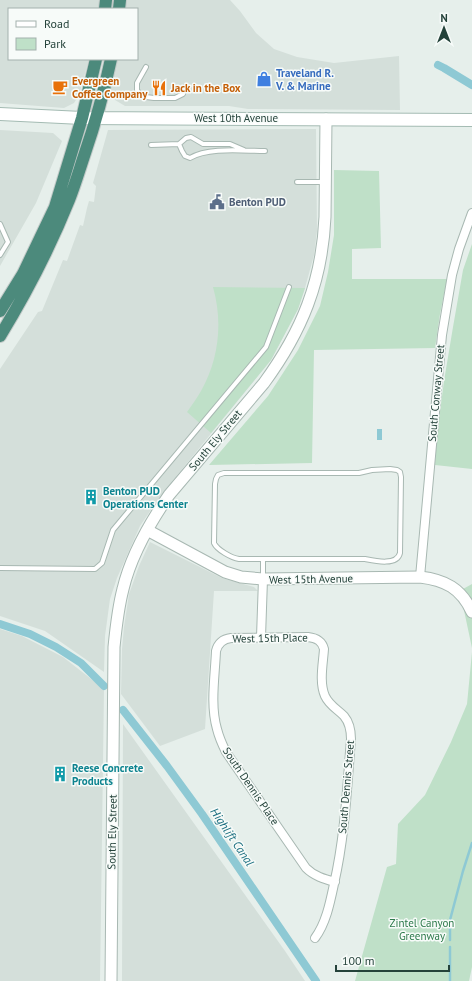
<svg xmlns="http://www.w3.org/2000/svg" width="472" height="981" font-family="'PT Sans',sans-serif">
<rect width="100%" height="100%" fill="#e6efeb"/>
<path fill="#d4dfda" d="M0,0H101L100,9H9V59H89L79,95L74,103L64,108L0,103Z
M124,0H230L240,11L256,33L274,49L297,57L334,63L399,56L400,110L248,109L229,106H125L115,100L110,91V85L115,59H137V9H123Z
M316,129L317,231L314,255L305,288L298,309L271,360L161,495L140,526L117,578L110,599L105,636L104,672L45,631L0,616V369L38,312L42,311L63,260L67,261L80,225L83,226L87,208L89,201L94,202L96,186L93,183L108,130Z
M0,130L53,133L62,141L36,203L0,266Z
M150,542L222,578L254,587L258,591H214L205,729L160,746L121,694L122,649L124,627L129,594L139,566Z
M0,629L22,636L63,657L104,689L100,981H0Z
M123,724L285,951L305,981H122Z"/>
<path fill="#bfe0c8" d="M334,170L379,171L381,248L352,249V279H447L440,314L435,348L314,350L312,463L209,465L268,396L298,350L320,306L328,272L334,235Z
M472,244V469L435,465L437,434L444,381L453,327L463,270Z
M213,287L305,288L298,309L271,360L211,433L187,412C192,405 197,398 201,391C219,359 223,322 213,287Z
M472,584V648L462,601L463,589Z
M472,652V967L469,981H355L387,867L396,864L398,824L425,795L451,742L467,704Z"/>
<path fill="#8ec9d4" d="M377,429H382V440H377Z"/>
<g fill="none" stroke-linecap="round" stroke-linejoin="round">
<path stroke="#8ec9d4" stroke-width="2.5" d="M450,940V920L463,871L472,843
M450,947V981"/>
<path stroke="#8ec9d4" stroke-width="8" d="M438,65L444,68L472,85
M0,624L30,634L56,647L81,663L104,686
M123,710L167,766L202,814L316,981"/>
<g stroke="#a8b8b2" stroke-width="6">
<path id="service" d="M146,67L137,83V90L139,93L146,97L154,98H175L183,94L185,87
M179,144L186,138L191,137L203,144H230L244,150
M151,145L179,144L182,151L185,156L190,158C209,147 242,151 265,151
M297,182H325
M0,224L8,242L0,255
M390,469L397,470L400,472L401,477L400,553C397,566 375,561 365,559H239C232,558 217,550 214,543L215,484L216,479L218,475L224,473H359L372,470Z
M263,560V579
M0,568L95,569L102,563L113,530L266,347L289,287"/>
</g>
<g stroke="#a8b8b2" stroke-width="10">
<path id="minor" d="M420,577L442,335L452,275L459,249L472,213
M261,637L263,579
M315,938C326,923 330,903 334,884C345,836 347,788 351,739C351,731 349,722 344,716C337,709 329,705 325,696C319,682 323,664 324,649C322,641 317,638 308,637L231,638C223,639 218,643 216,651C215,676 210,705 217,729C219,737 222,744 226,752L306,868C314,876 324,879 335,882"/>
</g>
<g stroke="#a8b8b2" stroke-width="13">
<path id="tertiary" d="M147,530L225,572L241,577L263,579L420,577C445,580 461,588 472,612
M111,981L114,647C116,627 118,608 123,589C131,555 149,524 169,495L264,383C302,331 322,282 325,217L326,119"/>
</g>
<g stroke="#a4bbb3" stroke-width="14">
<path id="secondary" d="M0,114L82,118L472,120"/>
</g>
<g stroke="#c2cac8" stroke-width="14">
<path id="trunk" d="M105,9L106,0
M119,9L120,0
M0,311L23,274L55,207L82,118L96,59
M0,336C27,292 50,247 69,200C75,185 79,171 84,156C95,124 104,92 111,59"/>
</g>
<use href="#service" stroke="#fff" stroke-width="4"/>
<use href="#minor" stroke="#fff" stroke-width="8"/>
<use href="#tertiary" stroke="#fff" stroke-width="11"/>
<use href="#secondary" stroke="#fff" stroke-width="12"/>
<use href="#trunk" stroke="#4c8a7c" stroke-width="12"/>
</g>
<defs>
<g id="shop-bare" transform="scale(1.2)"><path d="M-5-2.5h2.3a2.7 3.5 0 0 1 5.4 0H5L5.5 6h-11ZM-1.5-2.5h3a1.5 2.3 0 0 0-3 0Z" fill="#3f7fe0" stroke="#f7fbf9" stroke-width="2.5" paint-order="stroke"/></g>
<g id="cafe-bare" transform="scale(1.2)"><path d="M-5.5-4.5H6V0H3Q3 3.5 0 3.5H-2.5Q-5.5 3.5-5.5 0ZM3-3.2v2h1.7v-2ZM-6 4.5H4V6H-6Z" fill="#e8710a" stroke="#f7fbf9" stroke-width="2.5" paint-order="stroke"/></g>
<g id="restaurant-bare" transform="scale(1.2)"><path d="M-5-6h1v4h1v-4h1v4h1v-4h1v5L-1.5 .5V6h-2V.5L-5-1ZM5-6V6H3V1.5H1.5Q1.5-4 5-6Z" fill="#e8710a" stroke="#f7fbf9" stroke-width="2.5" paint-order="stroke"/></g>
<g id="civic-bare" transform="scale(1.2)"><path d="M-.6-6.5H3V-4.5H.6V-3L4-1V1h2V6H-6V1h2V-1L-.6-3ZM-1.2 2.5V6h2.4V2.5Z" fill="#5c6f8a" stroke="#f7fbf9" stroke-width="2.5" paint-order="stroke"/></g>
<g id="building-bare" transform="scale(1.2)"><path d="M-4-6H4V6H1V3H-1V6H-4ZM-2.5-4.3h1.7v1.8h-1.7ZM.8-4.3h1.7v1.8H.8ZM-2.5-1h1.7V.8h-1.7ZM.8-1h1.7V.8H.8Z" fill="#0f9aa8" stroke="#f7fbf9" stroke-width="2.5" paint-order="stroke"/></g>
</defs>
<g fill-rule="evenodd">
<use href="#shop-bare" x="264" y="79"/>
<use href="#cafe-bare" x="60" y="87"/>
<use href="#restaurant-bare" x="159" y="88"/>
<use href="#civic-bare" x="217" y="202"/>
<use href="#building-bare" x="91" y="497"/>
<use href="#building-bare" x="60" y="774"/>
</g>
<g text-anchor="middle" stroke-width="3" stroke-linejoin="round" paint-order="stroke">
<g font-size="11" font-weight="bold" fill="#366cbe" stroke="#f7fbf9" text-anchor="start">
<text x="276" y="77">Traveland R.<tspan x="276" dy="13">V. &amp; Marine</tspan></text>
</g>
<g font-size="11" font-weight="bold" fill="#c56008" stroke="#f7fbf9" text-anchor="start">
<text x="72" y="85">Evergreen<tspan x="72" dy="13">Coffee Company</tspan></text>
<text x="171" y="92">Jack in the Box</text>
</g>
<g font-size="11" fill="#24423a" stroke="#f7fbf9">
<text x="236" y="122">West 10th Avenue</text>
<text transform="translate(436 393) rotate(-85)" y="4">South Conway Street</text>
<text transform="translate(215 440) rotate(-50)" y="4">South Ely Street</text>
<text transform="translate(311 579) rotate(-1)" y="4">West 15th Avenue</text>
<text transform="translate(270 638) rotate(-1)" y="4">West 15th Place</text>
<text transform="translate(251 786) rotate(56)" y="4">South Dennis Place</text>
<text transform="translate(346 787) rotate(-85)" y="4">South Dennis Street</text>
<text transform="translate(112 832) rotate(-89)" y="4">South Ely Street</text>
</g>
<g font-size="11" font-weight="bold" fill="#4e5e75" stroke="#f7fbf9" text-anchor="start">
<text x="229" y="206">Benton PUD</text>
</g>
<g font-size="11" font-weight="bold" fill="#0d838f" stroke="#f7fbf9" text-anchor="start">
<text x="103" y="495">Benton PUD<tspan x="103" dy="13">Operations Center</tspan></text>
<text x="72" y="772">Reese Concrete<tspan x="72" dy="13">Products</tspan></text>
</g>
<g font-size="11" fill="#2d7a4b" stroke="#f7fbf9">
<text x="422" y="927">Zintel Canyon<tspan x="422" dy="13">Greenway</tspan></text>
</g>
<g font-size="12" font-style="italic" fill="#1c6f80" stroke="#f7fbf9">
<text transform="translate(232 837) rotate(56)" y="4">Highlift Canal</text>
</g>
</g>
<rect x="8" y="8" width="130" height="52" fill="#f7fbf9" stroke="#a3b1ad"/>
<rect x="16" y="21" width="20" height="6" fill="#ffffff" stroke="#a3b1ad"/>
<text x="44" y="28" font-size="12" fill="#24423a">Road</text>
<rect x="16" y="38" width="20" height="12" fill="#bfe0c8" stroke="#a3b1ad"/>
<text x="44" y="48" font-size="12" fill="#24423a">Park</text>
<g transform="translate(444 28)" stroke="#f7fbf9" stroke-width="3" paint-order="stroke">
<path d="M0-3L7 15L0 10L-7 15Z" fill="#24423a"/>
<text y="-6" font-size="11" font-weight="bold" text-anchor="middle" fill="#24423a">N</text>
</g>
<path d="M336 965v6h113v-6" fill="none" stroke="#24423a" stroke-width="2"/>
<text x="342" y="965" font-size="12" fill="#24423a" stroke="#f7fbf9" stroke-width="3" paint-order="stroke">100 m</text>
</svg>
